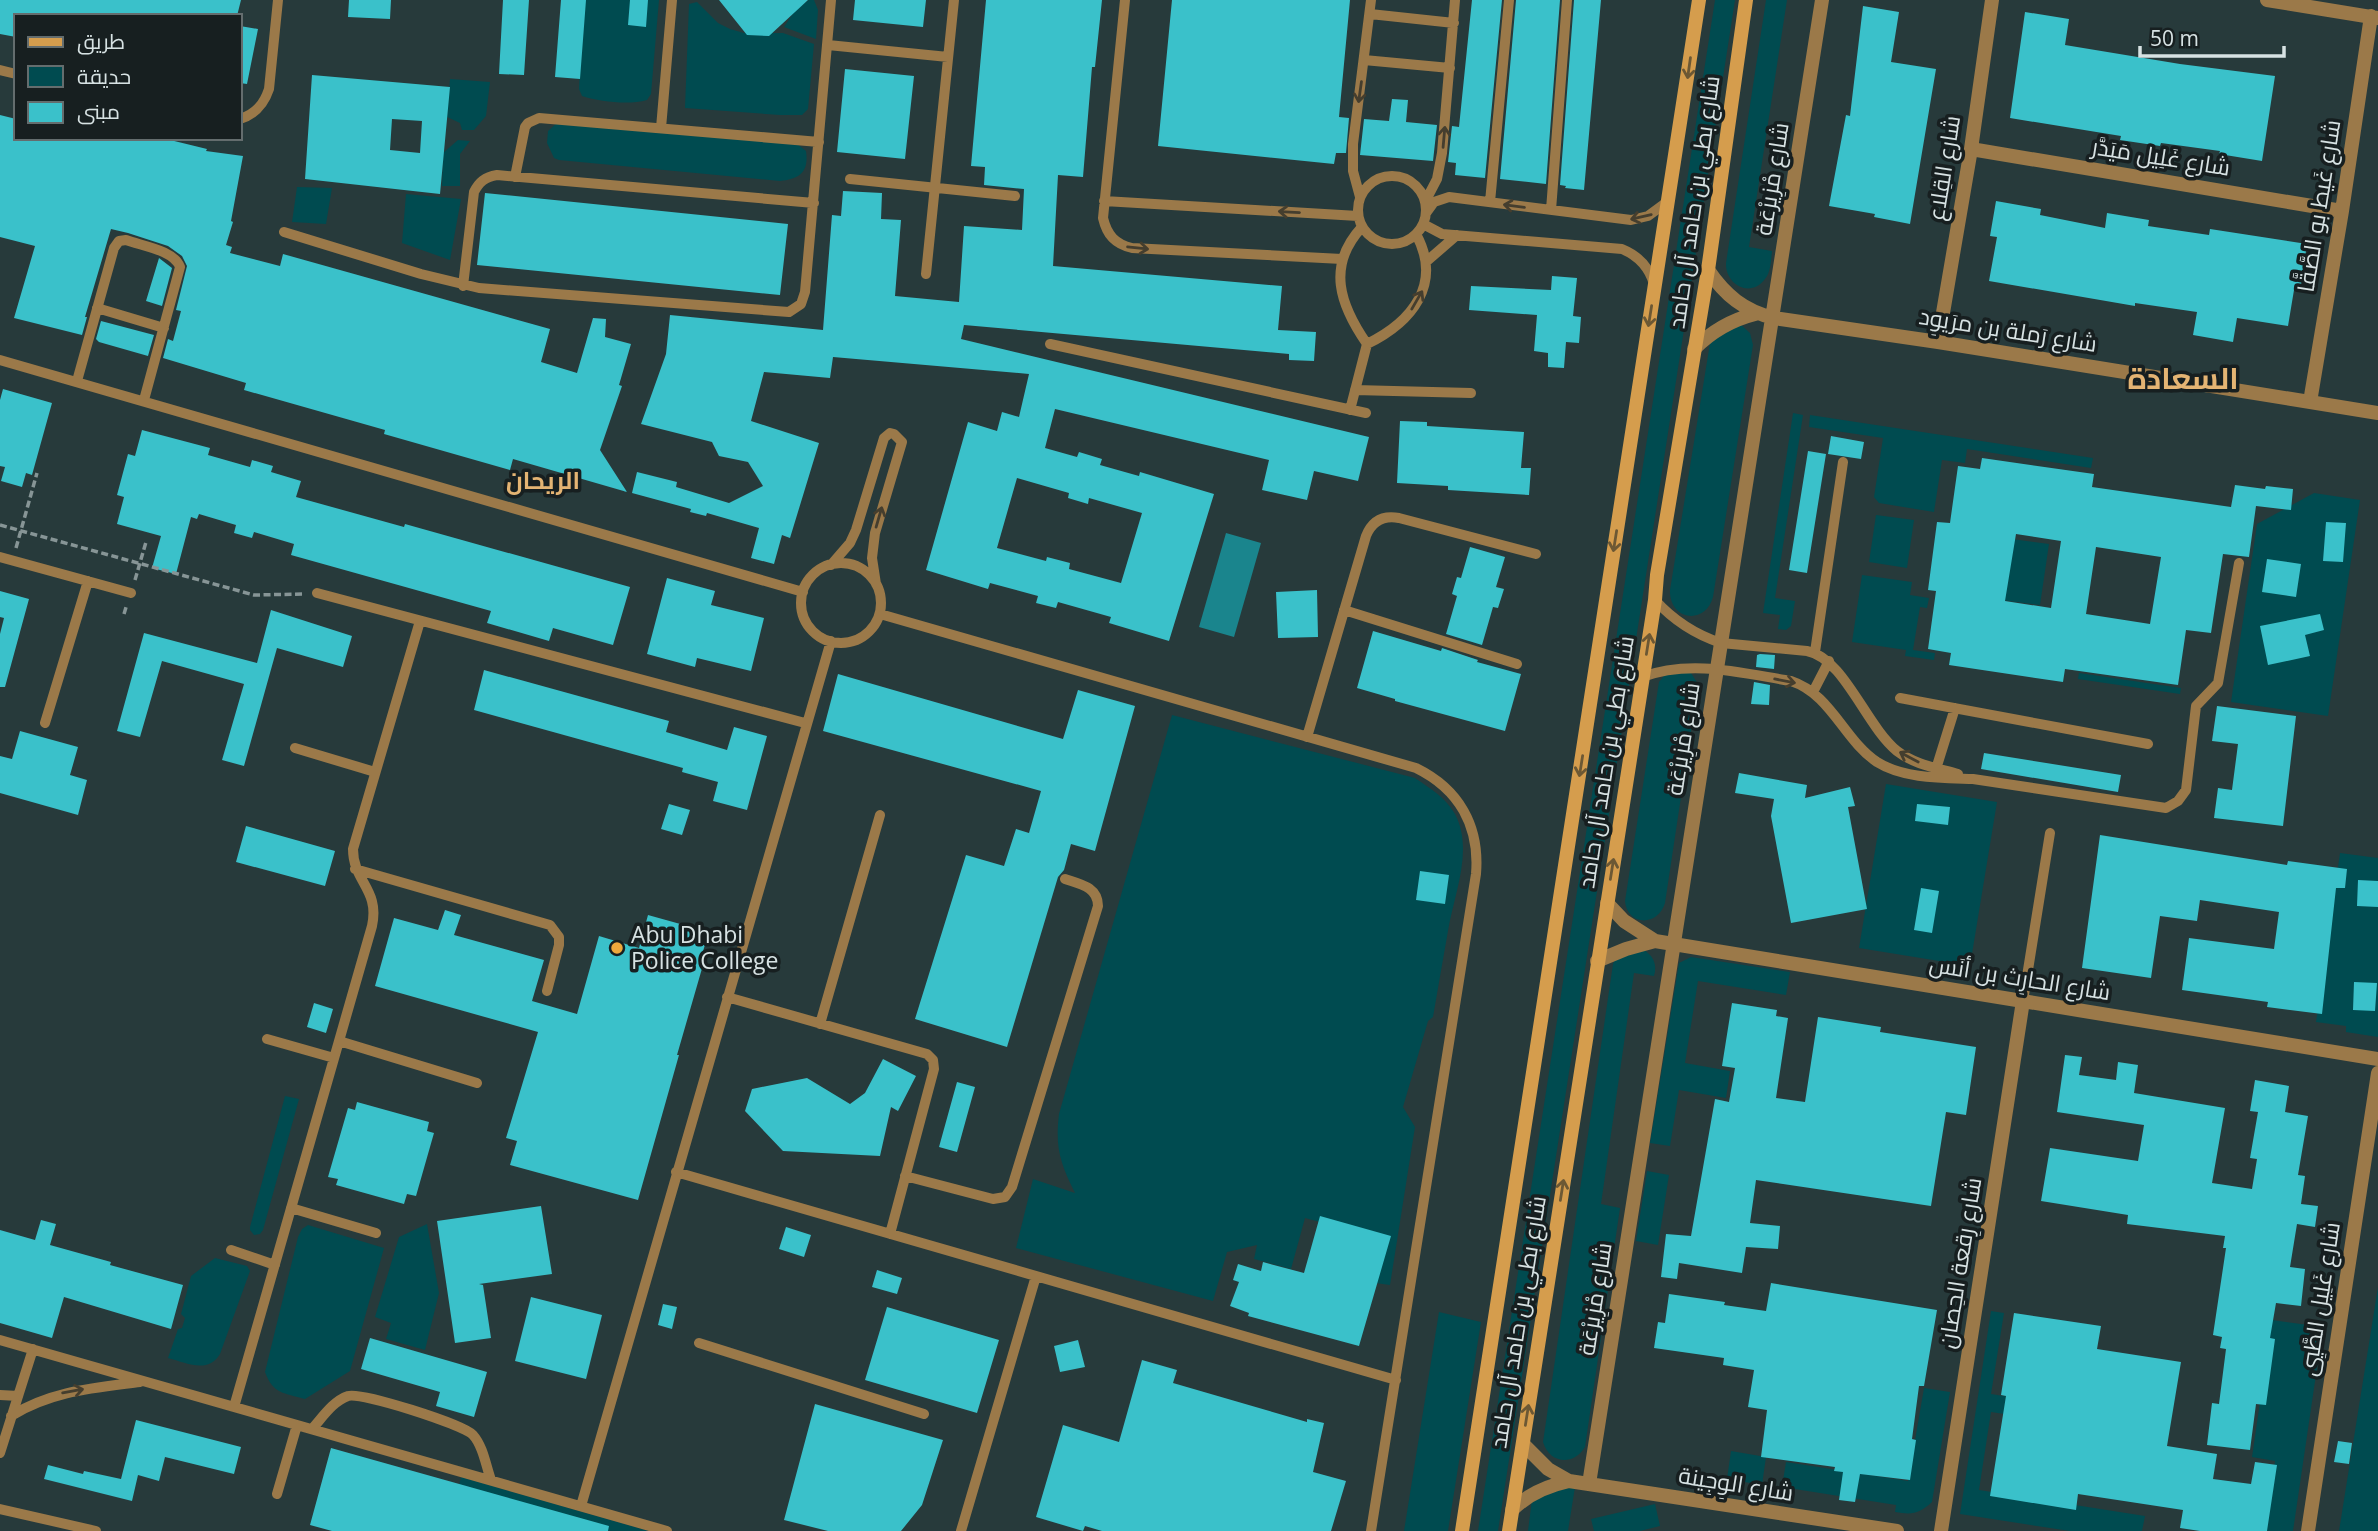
<svg xmlns="http://www.w3.org/2000/svg" width="2378" height="1531" font-family="'Open Sans',Cairo,sans-serif">
<rect width="100%" height="100%" fill="#273a3b"/>
<path fill="#004b50" d="M583,0H659L651,94L647,100C629,105 601,102 582,96L579,89Z
M809,0H814L818,10L816,39L784,27L796,9Z
M1715,0H1735L1498,1531H1478Z
M1766,0H1787L1749,247L1772,251C1771,260 1771,272 1765,279C1750,299 1725,284 1726,263Z
M697,2L718,23L730,29L744,33H783L814,44L808,109L802,115H780L685,108L689,4Z
M450,79L490,82L486,116L474,130H462L460,123L447,117Z
M558,122L796,143L806,151C809,172 800,179 780,181L559,160L554,158L547,143L548,131Z
M458,140L470,141L460,154V186H442L443,153Z
M297,187L332,188L326,224L292,222Z
M406,194L461,199L450,260L402,243Z
M1739,323L1750,333L1753,345L1713,597C1705,626 1669,620 1670,590L1711,337Z
M1793,413L1803,415L1775,598L1795,601L1791,626L1786,630L1778,629L1780,615L1763,613Z
M1810,415L2093,458L2091,468L1967,449L1965,463L1942,460L1934,512L1879,503L1874,497L1883,438L1809,427Z
M2314,493L2360,500L2328,716L2231,702L2257,524Z
M1876,515L1914,520L1907,568L1869,562Z
M1989,536L2049,544L2040,605L1978,597Z
M1862,575L1912,582L1910,595L1929,598L1927,608L1920,607L1913,650L1935,653L1934,660L1905,656L1906,650L1852,642Z
M1667,672L1691,673L1698,684L1665,903C1658,927 1627,926 1625,901L1659,682Z
M2079,673L2181,688L2180,694L2078,679Z
M1172,715L1415,778C1431,789 1445,797 1455,814C1474,850 1454,894 1448,931C1443,959 1438,988 1433,1017L1428,1021L1403,1107L1415,1127L1390,1285L1368,1282L1380,1238L1305,1218L1291,1269L1254,1259L1257,1245L1227,1252L1213,1301L1016,1248L1033,1179L1075,1193C1060,1163 1055,1147 1059,1114Z
M1886,784L1997,802L1970,966L1859,948Z
M2340,853L2378,858V1037L2346,1032V1026L2316,1022Z
M1641,948C1652,954 1658,963 1654,976L1634,973L1601,1204L1620,1208L1585,1447C1573,1467 1549,1463 1543,1442L1613,964L1616,957Z
M1691,957L1790,972L1786,995L1698,981L1685,1063L1730,1071L1726,1098L1679,1090L1670,1146L1650,1143L1679,963Z
M285,1096L299,1099L263,1230L260,1234L254,1235L250,1230V1227Z
M1647,1171L1669,1175L1658,1245L1636,1241Z
M427,1224L439,1293L425,1350L386,1339L391,1323L375,1317L399,1237Z
M308,1225L384,1248L350,1371L305,1399C284,1393 273,1394 265,1372L298,1237L302,1229Z
M215,1258L247,1266L250,1271L220,1354C208,1374 187,1363 168,1358L178,1329L182,1328L185,1318L181,1314L191,1276Z
M2378,1287V1531H2339Z
M1991,1311L2004,1313L1991,1394L2080,1408L2078,1425L1991,1412L1979,1490L2145,1516L2142,1531H2070L1960,1514Z
M1439,1312L1481,1322L1448,1531H1404Z
M2272,1320L2323,1327L2293,1531H2265L2275,1461L2252,1457Z
M1924,1388L1950,1392L1932,1502C1919,1514 1912,1515 1895,1512L1896,1505L1782,1487L1786,1462L1908,1481Z
M1731,1451L1766,1457L1762,1485L1727,1479Z
M461,1477L649,1531H448Z
M1575,1487L1568,1531H1528L1533,1491Z
M1655,1504L1660,1526L1640,1531H1594L1591,1519Z"/>
<path fill="#1a858d" d="M1226,533L1261,543L1234,637L1199,627Z"/>
<path fill="#3ac1ca" fill-rule="evenodd" d="M0,0H241L237,16H16V37L0,34Z
M349,0H391L390,19L348,17Z
M503,0H529L524,75L499,74Z
M561,0H586L580,79L555,77Z
M630,0H648L646,27L628,25Z
M719,0H808L769,36L747,35Z
M855,0H926L923,27L853,20Z
M986,0H1102L1095,67H1092L1083,177L1058,175L1053,266L1282,286L1278,330L1316,332L1314,361L1289,360V354L964,325L961,339L1369,437L1358,481L1314,471L1307,500L1262,490L1269,460L1055,409L1045,448L1077,457L1079,452L1102,459L1100,465L1139,476L1140,472L1214,494L1169,641L1109,623L1111,617L1058,602L1056,608L1036,603L1038,596L990,583L988,589L926,570L968,422L997,431L1002,412L1019,417L1029,374L833,357L830,378L764,372L751,421L819,443L790,538L782,535L774,564L751,558L759,528L707,513L706,516L690,512L691,509L632,493L637,472L677,482L676,487L729,503L763,486L748,462L719,456L712,442L641,424L666,354L670,315L823,330L832,215L841,216L843,191L882,193L881,219L901,220L895,296L959,302L964,226L1022,230L1024,189L984,185L985,167L971,166ZM1017,478L1069,493L1068,498L1088,504L1089,498L1142,513L1121,583L1069,569L1070,563L1047,557L1046,561L997,548Z
M1172,0H1350L1339,117L1349,118L1346,153H1336L1334,164L1158,146Z
M1472,0H1502L1485,178L1455,175L1456,163L1448,162L1452,126L1459,127Z
M1516,0H1560L1546,184L1500,179Z
M1574,0H1601L1584,190L1565,188L1566,186L1560,185Z
M1863,6L1899,12L1891,62L1936,69L1910,224L1874,217L1875,214L1829,206L1846,115L1850,116Z
M2025,12L2069,19L2065,45L2180,64L2275,76L2262,161L2219,154L2220,151L2161,143L2160,146L2120,140L2121,136L2010,118Z
M240,26L258,29L247,84L240,83Z
M845,69L914,76L905,159L837,152Z
M312,75L450,87L440,194L305,179ZM392,119L422,121L420,153L390,150Z
M1392,99L1408,100L1406,122L1437,125L1433,161L1360,155L1364,119L1389,121Z
M0,115L16,119V138H162L207,149L206,151L243,156L231,221L233,222L226,245L232,247L230,253L280,266L283,254L550,329L541,362L577,373L593,318L606,319L605,337L631,344L619,385L622,386L600,450L627,492L513,459L510,470L384,434L385,430L244,390L246,383L163,358L168,339L173,341L181,311L176,310L187,266L182,256L168,246L128,233L111,229L85,317H87L82,335L14,318L35,246L0,237Z
M485,193L788,224L780,295L477,265Z
M1996,201L2041,209L2040,215L2105,228L2107,213L2149,220L2148,226L2209,235L2210,229L2307,244L2301,285L2295,284L2288,326L2237,318L2233,342L2193,335L2197,312L2135,303V306L1989,281L1997,237L1990,236Z
M159,258L172,268L162,306L146,301Z
M1552,276L1577,278L1573,316L1581,317L1579,343L1566,342L1564,368L1548,367V353L1534,351L1537,315L1469,310L1471,286L1551,290Z
M101,321L154,335L148,356L99,342L96,339Z
M3,389L52,403L32,475L26,473L22,487L1,481L5,467L0,466V400Z
M1400,421L1427,422V426L1524,432L1521,468H1531L1529,495L1448,490V486L1397,483Z
M142,430L210,448L208,455L250,467L252,460L273,466L271,472L301,481L296,497L404,527L405,524L630,587L613,645L553,628L549,641L487,623L491,611L291,555L294,544L254,532L252,538L234,533L236,525L199,514L197,519L191,517L176,574L152,568L161,536L117,524L124,497L117,495L128,454L135,456Z
M1831,436L1864,442L1861,459L1828,454Z
M1808,451L1826,454L1807,573L1789,570Z
M1982,458L2094,474L2092,487L2231,507L2235,485L2265,489L2266,486L2293,489L2291,510L2256,506L2249,557L2223,554L2211,633L2186,630L2178,685L2065,669L2063,682L1949,665L1951,653L1928,649L1936,591L1928,590L1937,522L1950,523L1958,466L1980,469ZM2016,534L2061,541L2051,608L2005,601ZM2096,547L2161,557L2150,624L2086,614Z
M2326,522L2346,523L2343,562L2323,561Z
M1470,547L1505,557L1496,587L1504,589L1498,608L1493,607L1482,645L1446,634L1457,596L1452,594L1457,577L1461,578Z
M2267,559L2301,564L2296,597L2262,592Z
M667,578L715,591L711,605L764,618L751,671L697,658L695,667L647,654Z
M1317,590L1318,637L1278,638L1276,592Z
M0,591L29,599L5,687H0V634L4,618L0,617Z
M271,610L352,636L343,667L277,648L244,766L222,760L244,684L162,661L140,737L117,731L144,633L257,663Z
M2320,614L2324,630L2305,635L2310,656L2268,665L2260,626Z
M1373,631L1441,651L1442,648L1478,660L1477,662L1521,674L1505,731L1395,701V699L1357,688Z
M1760,654L1775,655L1774,669L1756,667L1757,655Z
M484,670L669,721L666,732L727,750L734,727L767,736L747,810L713,801L718,782L682,772L683,768L474,710Z
M838,674L1063,739L1078,690L1135,706L1095,851L1071,844L1064,870L1058,877L1007,1047L915,1019L966,855L1004,866L1016,829L1029,833L1041,791L823,731Z
M1754,682L1770,685L1769,705L1751,704Z
M2217,706L2296,716L2283,826L2214,818L2218,788L2232,790L2238,744L2212,741Z
M20,731L78,747L70,775L87,780L78,815L0,793V756L12,759Z
M1984,753L2121,775L2118,792L1981,769Z
M1739,773L1807,785L1805,798L1850,787L1855,806L1848,807L1867,909L1791,923L1771,816L1774,799L1735,793Z
M669,804L690,810L682,835L661,829Z
M1917,804L1950,807L1948,825L1915,821Z
M246,826L335,851L325,886L236,862Z
M2100,835L2287,865L2288,861L2347,869L2345,888H2336L2322,1014L2267,1007L2268,1002L2182,990L2189,938L2274,949L2279,912L2200,900L2197,921L2160,916L2151,978L2082,968Z
M1420,871L1449,875L1445,904L1416,900Z
M2358,880L2378,881V907L2357,906Z
M1921,888L1939,891L1932,933L1914,930Z
M445,910L461,915L454,935L544,960L532,1001L577,1014L599,936L639,948L648,915L709,932L699,964L703,965L677,1055H679L638,1200L510,1165L517,1141L506,1138L538,1032L375,986L394,918L438,930Z
M2354,982L2377,983L2375,1011L2353,1010Z
M314,1003L333,1009L326,1033L307,1027Z
M1732,1003L1777,1010L1776,1016L1788,1018L1776,1098L1805,1102L1818,1017L1881,1027L1880,1032L1976,1047L1966,1115L1946,1112L1931,1206L1756,1180L1750,1223L1780,1226L1778,1249L1746,1247L1742,1273L1679,1263L1677,1279L1661,1277L1666,1234L1691,1236L1715,1099L1729,1102L1735,1068L1722,1066Z
M2065,1055L2082,1057L2079,1075L2116,1080L2118,1062L2138,1065L2134,1093L2225,1108L2212,1183L2252,1189L2257,1159L2250,1158L2258,1112L2250,1111L2255,1080L2289,1086L2285,1112L2308,1116L2298,1175L2305,1176L2301,1204L2318,1206L2315,1227L2297,1224L2290,1267L2305,1269L2301,1306L2276,1303L2270,1338L2275,1339L2266,1405L2256,1404L2250,1450L2207,1445L2212,1403L2219,1404L2226,1349L2220,1348L2222,1337L2213,1335L2226,1248H2223L2225,1236L2127,1224L2128,1215L2041,1201L2050,1148L2138,1161L2144,1125L2057,1112Z
M883,1059L916,1076L898,1111L891,1107L880,1156L783,1151L745,1111L752,1089L807,1078L850,1104L865,1093Z
M957,1082L975,1087L957,1152L939,1147Z
M357,1102L429,1122L427,1131L434,1133L416,1196L407,1194L404,1204L336,1185L338,1179L328,1177L348,1108L355,1110Z
M541,1206L552,1274L479,1284L483,1285L491,1338L455,1343L437,1221Z
M1320,1216L1391,1236L1359,1346L1248,1316L1249,1313L1230,1306L1239,1282L1233,1280L1238,1264L1261,1271L1263,1262L1304,1273Z
M41,1220L56,1224L50,1245L111,1262L110,1265L183,1285L171,1329L64,1297L52,1338L0,1323V1230L35,1240Z
M786,1227L811,1235L804,1257L779,1249Z
M877,1270L902,1278L897,1294L872,1287Z
M1771,1283L1937,1310L1924,1386H1919L1912,1439L1916,1440L1910,1480L1860,1474L1855,1502L1839,1500L1843,1472L1834,1471L1835,1467L1761,1457L1767,1410L1748,1407L1754,1370L1723,1365L1724,1358L1654,1348L1658,1322L1665,1323L1669,1294L1725,1302L1724,1305L1766,1311Z
M531,1297L602,1315L586,1379L515,1361Z
M663,1304L677,1307L672,1329L658,1325Z
M887,1307L999,1340L977,1413L865,1380Z
M2014,1313L2101,1326L2097,1349L2181,1362L2167,1446L2217,1454L2213,1479L2251,1484L2255,1462L2277,1465L2267,1531H2200L2180,1528L2183,1510L2078,1494L2076,1510L1990,1496L2006,1396L2001,1395Z
M370,1338L487,1372L474,1417L436,1406L440,1392L361,1369Z
M1078,1340L1085,1367L1060,1372L1054,1346Z
M1142,1360L1177,1370L1173,1383L1307,1422V1419L1324,1423L1313,1472L1346,1481L1331,1531H1102L1085,1526L1083,1531L1036,1517L1063,1425L1119,1442Z
M815,1404L943,1440L922,1505L901,1531H828L784,1520Z
M136,1420L241,1447L234,1474L165,1457L159,1481L138,1475L132,1501L44,1479L48,1465L83,1474L84,1471L121,1479Z
M2338,1441L2352,1443L2349,1464L2334,1462Z
M331,1448L609,1526L608,1531H332L310,1525Z"/>
<g fill="none" stroke-linecap="round" stroke-linejoin="round">
<path stroke="#879596" stroke-width="3.5" stroke-dasharray="7 3.5" stroke-linecap="butt" d="M0,525L254,595L304,594
M16,548L37,473
M135,580L146,542
M124,614L127,604"/>
<path stroke="#9b7949" stroke-width="10" d="M1125,0L1103,218C1107,235 1115,244 1132,248L1342,259
M1370,14L1454,23
M828,45L948,57
M1364,60L1450,68
M0,70L16,74
M240,119C256,114 264,104 269,89L278,0
M661,128L672,0
M1358 210a34 34 0 1 1 68 0a34 34 0 1 1-68 0Z
M515,177L525,127L528,123L539,118L819,142
M850,179L1015,196
M1360,197L1353,171V144L1371,0
M1104,201L1358,216
M1425,202L1437,179L1442,153L1455,0
M1490,202L1509,0
M1551,210L1567,0
M1426,213L1434,202L1449,197L1631,220L1648,216L1667,202
M1423,224L1442,234L1622,249C1639,256 1649,267 1654,284
M1362,227C1326,266 1340,305 1367,344
M284,232L421,274L479,288L789,312L801,304L805,292L831,0
M1427,261L1457,235
M926,274L954,0
M463,286L474,192C479,182 485,177 497,175L814,203
M97,308L164,328
M1050,344L1366,413
M0,360L803,592
M77,381L114,248L119,241L126,240C142,246 174,250 180,267L144,400
M1355,390L1471,393
M1350,410L1367,344C1412,322 1443,284 1416,234
M0,557L131,593
M801 603a40 40 0 1 1 80 0a40 40 0 1 1-80 0Z
M831,565L850,543L856,530L884,438L890,433L894,434L902,442L875,533L872,558L876,584
M317,593L805,723
M1655,600C1674,621 1694,634 1721,643L1807,651C1844,658 1866,726 1897,751C1915,765 1937,768 1958,774
M1344,610L1517,664
M880,614L1416,768C1459,789 1480,826 1476,874L1371,1531
M1815,652L1843,462
M1642,677C1691,659 1741,673 1791,681C1831,694 1844,740 1877,762C1904,779 1943,778 1973,779L2166,808L2178,801L2186,790L2196,706L2218,683L2239,563
M1813,692L1829,661
M1900,698L2148,744
M45,723L88,581
M1307,737L1366,536C1372,521 1383,515 1399,518L1536,554
M295,748L375,772
M1936,769L1955,708
M355,869L550,925L559,937V945L547,991
M727,997L927,1054L933,1060L934,1069L890,1234
M2023,1001L2050,833
M820,1024L880,815
M267,1039L334,1058
M339,1041L477,1083
M676,1172L1396,1380
M905,1176L993,1199L1005,1197L1012,1187L1098,906C1098,887 1080,884 1065,879
M291,1208L376,1233
M231,1250L275,1265
M0,1340L667,1531
M699,1343L924,1414
M0,1395L18,1396
M234,1407L372,926C380,889 353,882 353,849L420,621
M11,1416C51,1391 94,1388 140,1382
M312,1429C322,1418 333,1401 348,1396C362,1392 462,1424 473,1435C483,1446 486,1466 491,1480
M0,1453L33,1349
M277,1494L297,1425
M581,1506L831,641
M0,1509L96,1531
M961,1531L1036,1276"/>
<path stroke="#9b7949" stroke-width="14" d="M2267,0L2378,18
M1971,149L2342,211
M1708,270C1725,295 1744,311 1774,318L1938,342L2378,413
M1938,342L1971,149L1992,0
M1694,349C1712,331 1731,320 1755,314
M2310,402L2342,211L2371,16
M1607,903L1624,921L1655,941L2378,1059
M1597,961L1626,949L1655,941
M1523,1444L1548,1469L1569,1481L1897,1531
M1589,1484L1822,0
M1512,1510C1528,1494 1546,1486 1569,1481
M1941,1531L2023,1001
M2308,1531L2378,1073"/>
<path stroke="#d59d4d" stroke-width="14" d="M1462,1531L1699,0
M1509,1531L1655,600L1657,575L1708,270L1746,0"/>
</g>
<defs><path id="oneway-shaft" d="M-6 0H5M1.5-3L5.5 0L1.5 3" fill="none" stroke-width="1.6" stroke-linecap="round" stroke-linejoin="round" transform="scale(1.75)"/></defs>
<g stroke="#6c5834">
<use href="#oneway-shaft" transform="translate(1689 68) rotate(98)"/>
<use href="#oneway-shaft" transform="translate(1650 316) rotate(99)"/>
<use href="#oneway-shaft" transform="translate(1615 541) rotate(99)"/>
<use href="#oneway-shaft" transform="translate(1648 644) rotate(-81)"/>
<use href="#oneway-shaft" transform="translate(1581 766) rotate(99)"/>
<use href="#oneway-shaft" transform="translate(1612 869) rotate(-81)"/>
<use href="#oneway-shaft" transform="translate(1562 1190) rotate(-81)"/>
<use href="#oneway-shaft" transform="translate(1527 1415) rotate(-81)"/>
</g>
<g stroke="#453e2e">
<use href="#oneway-shaft" transform="translate(1360 92) rotate(98)"/>
<use href="#oneway-shaft" transform="translate(1444 137) rotate(-85)"/>
<use href="#oneway-shaft" transform="translate(1514 206) rotate(-173)"/>
<use href="#oneway-shaft" transform="translate(1289 212) rotate(-177)"/>
<use href="#oneway-shaft" transform="translate(1641 217) rotate(167)"/>
<use href="#oneway-shaft" transform="translate(1138 248) rotate(6)"/>
<use href="#oneway-shaft" transform="translate(1417 300) rotate(-60)"/>
<use href="#oneway-shaft" transform="translate(879 517) rotate(-74)"/>
<use href="#oneway-shaft" transform="translate(1785 681) rotate(11)"/>
<use href="#oneway-shaft" transform="translate(1909 757) rotate(-152)"/>
<use href="#oneway-shaft" transform="translate(73 1391) rotate(-10)"/>
</g>
<circle fill="#eda83c" stroke="#171f20" stroke-width="2.5" cx="617" cy="948" r="7"/>
<g text-anchor="middle" stroke-width="7" stroke-linejoin="round" paint-order="stroke">
<g font-size="23" fill="#d7e2e3" stroke="#171f20">
<text transform="translate(2161 157) rotate(9)" y="8">شارع غَلِيل مَيَدَّر</text>
<text transform="translate(1944 168) rotate(-81)" y="8">شارع القِلاع</text>
<text transform="translate(1772 179) rotate(-81)" y="8">شارع مْزِيرْعَة</text>
<text transform="translate(1694 202) rotate(-82)" y="8">شارع بطي بن حامد آل حامد</text>
<text transform="translate(2319 206) rotate(-81)" y="8">شارع غَيط بو الصَّقَّا</text>
<text transform="translate(2008 330) rotate(9)" y="8">شارع رَملة بن مرَيوِد</text>
<text transform="translate(1683 739) rotate(-81)" y="8">شارع مْزِيرْعَة</text>
<text transform="translate(1606 762) rotate(-81)" y="8">شارع بطي بن حامد آل حامد</text>
<text transform="translate(2020 978) rotate(9)" y="8">شارع الحارِث بن أنَس</text>
<text transform="translate(1960 1263) rotate(-81)" y="8">شارع رِقعة الحِصان</text>
<text transform="translate(1595 1299) rotate(-81)" y="8">شارع مْزِيرْعَة</text>
<text transform="translate(2320 1299) rotate(-81)" y="8">شارع غَلِيل الطَّيِي</text>
<text transform="translate(1518 1322) rotate(-81)" y="8">شارع بطي بن حامد آل حامد</text>
<text transform="translate(1736 1484) rotate(9)" y="8">شارع الوِجِينة</text>
</g>
<g font-size="23" fill="#d7e2e3" stroke="#171f20" text-anchor="start">
<text x="631" y="943">Abu Dhabi<tspan x="631" dy="26">Police College</tspan></text>
</g>
<g font-size="24" font-weight="bold" fill="#e4b473" stroke="#171f20">
<text x="543" y="489">الريحان</text>
</g>
<g font-size="30" font-weight="bold" fill="#e4b473" stroke="#171f20">
<text x="2183" y="389">السعادة</text>
</g>
</g>
<rect x="14" y="14" width="228" height="126" fill="#171f20" stroke="#646d6e" stroke-width="2"/>
<rect x="28" y="37" width="35" height="10" fill="#d59d4d" stroke="#646d6e" stroke-width="2"/>
<text x="77" y="49" font-size="21" fill="#d7e2e3">طريق</text>
<rect x="28" y="66" width="35" height="21" fill="#004b50" stroke="#646d6e" stroke-width="2"/>
<text x="77" y="84" font-size="21" fill="#d7e2e3">حديقة</text>
<rect x="28" y="102" width="35" height="21" fill="#3ac1ca" stroke="#646d6e" stroke-width="2"/>
<text x="77" y="119" font-size="21" fill="#d7e2e3">مبنى</text>
<path d="M2140 46v10h144v-10" fill="none" stroke="#d7e2e3" stroke-width="3.5"/>
<text x="2150" y="46" font-size="21" fill="#d7e2e3" stroke="#171f20" stroke-width="5" paint-order="stroke">50 m</text>
</svg>
